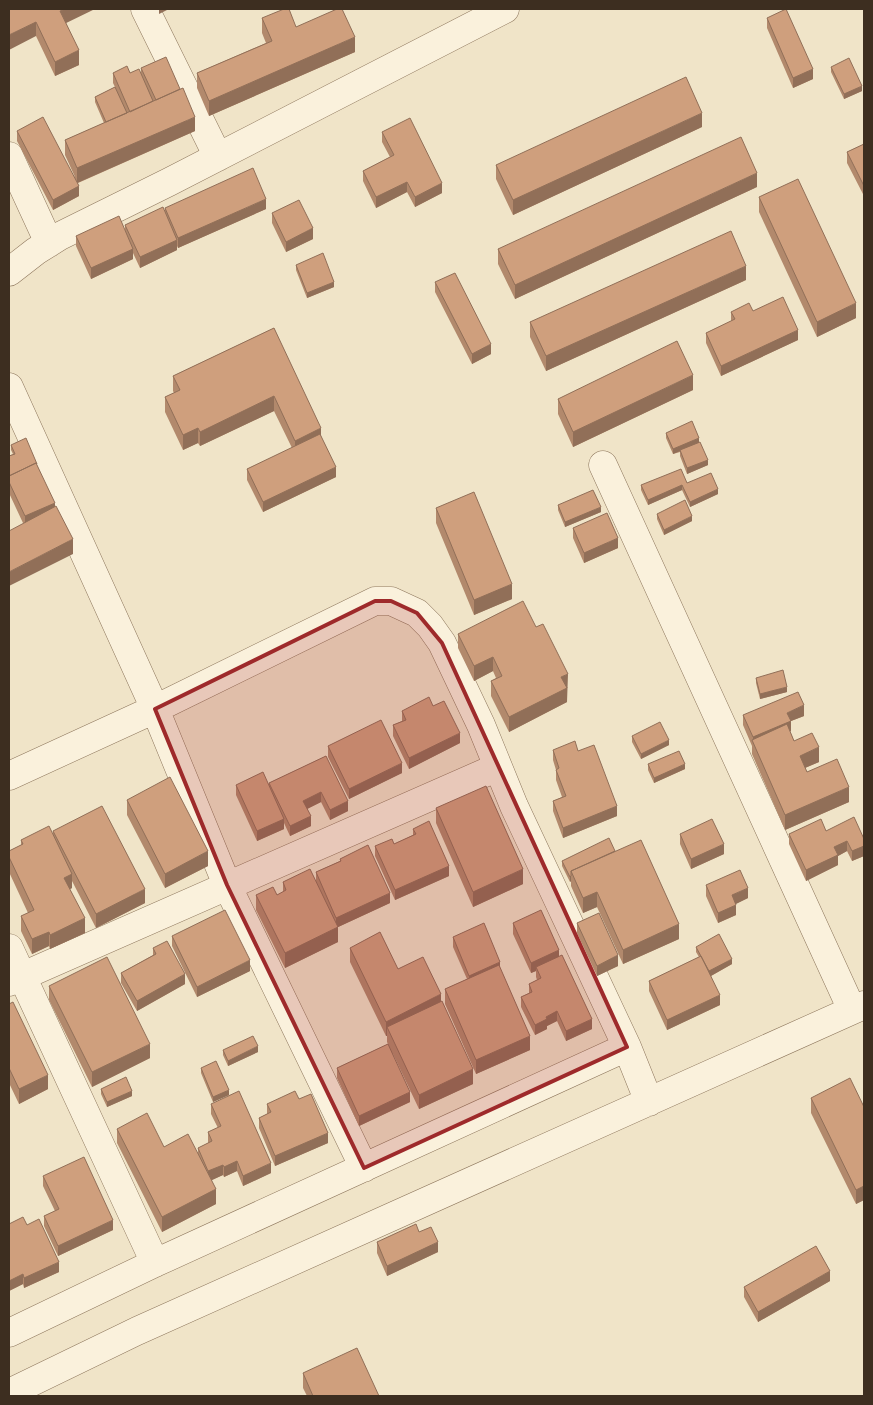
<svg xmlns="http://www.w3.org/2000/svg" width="873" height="1405" font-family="'Zilla Slab',serif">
<rect width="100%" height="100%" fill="#f0e4c8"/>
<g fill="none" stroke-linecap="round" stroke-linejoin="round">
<g stroke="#8d765c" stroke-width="29">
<path id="minor" d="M145,9L218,157
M9,156L49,243
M9,272L36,251L60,236L169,182L505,9
M9,387L155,709L227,885L364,1168
M603,465L852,1010
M9,776L155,709L375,601H391L417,613L430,626L442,643L481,725L514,806L627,1047L649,1102
M9,948L155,1263
M9,982L498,767
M9,1333L155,1263L627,1047
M9,1393L137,1331L864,1005"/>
</g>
<use href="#minor" stroke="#faf1dc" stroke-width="28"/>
</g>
<path fill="#b2896c" d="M9,9L66,23L79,65L55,76L36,36Z
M262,18L296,27L355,52L209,116L197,88V73L266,43L262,33Z
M767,18L813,79L793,88L767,28Z
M831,67L862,91L844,99L831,72Z
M141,68L195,131L78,183L79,196L53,210L17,141V131L75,177L65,155V140L104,123L95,102V97L115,87L113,83V73H141Z
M702,127L513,215L496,179V165Z
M382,132L442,193L415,207L407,192L376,208L363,181V171L390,157L382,142Z
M864,144V196L847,163V152Z
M757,187L515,299L498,264V249Z
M759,197L856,318L817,337L759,212Z
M165,208L266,209L178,248L177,246V250L140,268L133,253V259L91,279L76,246V236L125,230V225L165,211Z
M272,213L313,239L286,252L272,223Z
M296,265L334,287L307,298L296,270Z
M746,280L546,371L530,337V322Z
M435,282L491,354L472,364L435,292Z
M753,311L798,340L721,376L706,343V333L731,321V312Z
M274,328L321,436L336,477L263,512L247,480V469L292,448L274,411L200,446L198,443L183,450L165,412V397L174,393L173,391V376Z
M693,390L573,447L558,414V399Z
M666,433L699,442L708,465L687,474L680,456V452L673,454L666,438Z
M11,445L37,465L73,554L23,523L9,493V456L13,454L11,450Z
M687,483L718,494L690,507L682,490L648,505L641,490V485Z
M558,505L601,512L565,527L558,510Z
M436,508L512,599L474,615L436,523Z
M657,514L692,521L664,535L657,519Z
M573,528L618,548L584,563L573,538Z
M458,634L568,688H567V702L509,732L491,696V681L496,678L493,671L474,681L458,648Z
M756,678L787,692L760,699L756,683Z
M402,711L460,743L409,769L393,736V725L402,721Z
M743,715L804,716L791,721L790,731L794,741L819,762L805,768L807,772L849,802L785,830L752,754V746L743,725Z
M632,736L669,745L641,759L632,742Z
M328,746L402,773L349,799L328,757Z
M553,750L578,751L617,816L563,838L553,811V801L562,797L556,780V770L553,760Z
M326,756L348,811L330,820L321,802L307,809L311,826L290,836L284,823V829L257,841L236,795V785L269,787V783Z
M648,764L685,769L654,783L648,770Z
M127,800L208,866L165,888L127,815Z
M436,808L523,884L473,907L436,823Z
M413,829L449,876L395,900L375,856V846L394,844L413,835Z
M53,831L145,903L96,928L72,881V888L70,889L85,933L50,949L49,946L32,954L21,931V916L28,913L9,872V851L21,845V840L53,835Z
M826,831L864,839V856L852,861L847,851L838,856V865L806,881L789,844V834Z
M680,834L724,854L691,869L680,844Z
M615,851L679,939L623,964L597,907L583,913L571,886V881L570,882L562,866V861Z
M340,859L390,903L338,927V942L285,968L256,910V895H277L283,892V882L316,881V872L340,861Z
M706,885L748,898L735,904L736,915L718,923L706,896Z
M513,923L559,956L592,1029L566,1041L557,1021L547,1026V1029L535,1035L521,1007V997L529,993V984L537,980L536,977V971L531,973L513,934Z
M577,923L618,966L597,976L577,933Z
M172,936L250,971L197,997L172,946Z
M453,937L500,969L530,1050L476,1074L445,1004V989L467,979L453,947Z
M696,947L732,964L711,976L720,1005L667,1030L649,991V981L699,957L696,952Z
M153,948L185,984L137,1011L121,983V973L153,955Z
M350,948L398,969L441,1001L473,1084L419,1109L392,1052L410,1102L359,1126L337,1078V1068L388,1044L387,1042V1036H386L350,962Z
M49,986L150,1058L92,1087L49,1000Z
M9,1004L48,1089L19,1104L9,1083Z
M223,1050L258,1052L228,1066L223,1055Z
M201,1068L229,1095L213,1102L201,1073Z
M101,1089L132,1096L107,1107L101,1094Z
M811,1098L864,1107V1200L856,1204L811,1113Z
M299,1099L328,1143L275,1166L259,1128V1118L267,1114V1104Z
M211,1104L271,1173L243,1186L237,1171L224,1177L223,1175L211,1180L216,1204L162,1232L117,1143V1129L164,1147L198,1153V1148L208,1143V1132L218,1128L211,1114Z
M43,1176L113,1230L58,1256L44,1226V1216L55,1211L43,1186Z
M9,1224L27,1225L59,1272L24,1288L23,1284L9,1291Z
M419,1232L438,1252L387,1276L377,1253V1242Z
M830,1281L758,1322L744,1297V1287Z
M303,1373L379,1396H307L303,1388Z"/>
<path fill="#916f58" d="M65,9H95L60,26V11Z
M159,9H169L159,14Z
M36,22V36L9,50V35Z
M355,37V52L209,116V101Z
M79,50V65L55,76V62Z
M813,69V79L793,88V78Z
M862,86V91L844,99V94Z
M702,113V127L513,215V200Z
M195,117V131L77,183V168Z
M757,173V187L515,299V285Z
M407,182V192L376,208V197Z
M442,183V193L415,207V197Z
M79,186V196L53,210V200Z
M266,199V209L178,248V238Z
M313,228V239L286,252V242Z
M177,240V250L140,268V257Z
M133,249V259L91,279V268Z
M746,266V280L546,371V356Z
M334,282V287L307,298V293Z
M856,303V318L817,337V322Z
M798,330V340L721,376V366Z
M491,344V354L472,364V354Z
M693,375V390L573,447V432Z
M274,396V411L200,446V432Z
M9,405H10V419L9,420Z
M198,428V443L183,450V435Z
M321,428V443L295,456V441Z
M699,438V443L673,454V449Z
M708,460V465L687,474V468Z
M336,467V477L263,512V502Z
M682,485V490L648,505V500Z
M718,489V494L690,507V502Z
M55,503V513L25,527V516Z
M601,507V512L565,527V522Z
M692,516V521L664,535V530Z
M618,538V548L584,563V553Z
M73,539V554L9,586V572Z
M512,584V599L474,615V600Z
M493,657V671L474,681V666Z
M568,674L567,702L509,732V717L561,677Z
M787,687V692L760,699V694Z
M804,705V716L791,721V731L755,746L753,741V737L787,713Z
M460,733V743L409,769V758Z
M669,740V745L641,759V754Z
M819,747V762L800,770V756Z
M402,763V773L349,799V789Z
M685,764V769L654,783V778Z
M849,787V802L785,830V815Z
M321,792V802L303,811V801Z
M348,801V811L330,820V810Z
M617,806V816L563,838V828Z
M311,816V826L290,836V826Z
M284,819V829L257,841V831Z
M847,841V851L838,856V865L806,881V870L834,847Z
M724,844V854L691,869V859Z
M864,846V856L852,861V851Z
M208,851V866L165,888V874Z
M449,866V876L395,900V890Z
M523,869V884L473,907V892Z
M72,874V888L64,892V878Z
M571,876V881L570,882V877Z
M748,888V898L732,906V895Z
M145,889V903L96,928V914Z
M597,892V907L583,913V898Z
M390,893V903L336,928V918Z
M736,905V915L718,923V913Z
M85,918V933L50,949V935Z
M679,924V939L623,964V950Z
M338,927V942L285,968V953Z
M49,932V946L32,954V939Z
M559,950V960L536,967V971L531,973V963Z
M618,955V966L597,976V966Z
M732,959V964L709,977V971Z
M250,960V971L197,997V987Z
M500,962V973L469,986V976Z
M185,974V984L137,1011V1001Z
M441,994V1009L387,1027V1036H386V1022Z
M720,995V1005L667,1030V1020Z
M557,1011V1021L547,1026V1029L535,1035V1025L546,1017Z
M592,1019V1029L566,1041V1031Z
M530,1036V1050L476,1074V1060Z
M150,1044V1058L92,1087V1072Z
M258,1046V1052L228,1066V1061Z
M473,1069V1084L419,1109V1095Z
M48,1075V1089L19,1104V1089Z
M229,1090V1095L213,1102V1097Z
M132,1091V1096L107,1107V1102Z
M410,1092V1102L359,1126V1116Z
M328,1133V1143L275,1166V1156Z
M237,1161V1171L224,1177V1167Z
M271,1163V1173L243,1186V1176Z
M223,1165V1175L208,1182V1171Z
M864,1186V1200L856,1204V1190Z
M216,1189V1204L162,1232V1217Z
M113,1220V1230L58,1256V1246Z
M438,1242V1252L387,1276V1266Z
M59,1262V1272L24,1288V1278Z
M830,1271V1281L758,1322V1312Z
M23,1274V1284L9,1291V1281Z"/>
<path fill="#cf9f7d" stroke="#916f58" d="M9,9H65L60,11L79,50L55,62L36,22L9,35Z
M284,9H289L296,27L337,9H342L355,37L209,101L197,73L272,41L262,18Z
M786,9L813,69L793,78L767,18Z
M166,57L180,89L156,100L141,68Z
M849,58L862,86L844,94L831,67Z
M127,66L130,73L139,69L153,101L130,112L113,73Z
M686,77L702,113L513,200L496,165Z
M115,87L127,113L106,122L95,97Z
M183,88L195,117L77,168L65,140Z
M43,117L79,186L53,200L17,131Z
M410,118L442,183L415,197L407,182L376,197L363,171L394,155L382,132Z
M741,137L757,173L515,285L498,249Z
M864,144V186L847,152Z
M253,168L266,199L178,238L165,208Z
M798,179L856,303L817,322L759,197Z
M299,200L313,228L286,242L272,213Z
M163,207L177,240L140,257L125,225Z
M119,216L133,249L91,268L76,236Z
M731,231L746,266L546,356L530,322Z
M323,253L334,282L307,293L296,265Z
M455,273L491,344L472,354L435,282Z
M783,297L798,330L721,366L706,333L735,319L731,312L749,303L753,311Z
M274,328L321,428L295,441L274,396L200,432L198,428L183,435L165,397L180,390L173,376Z
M677,341L693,375L573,432L558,399Z
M692,421L699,438L673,449L666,433Z
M320,434L336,467L263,502L247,469Z
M26,438L37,464L36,463L9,476V456L15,454L11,445Z
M700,442L708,460L687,468L680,450Z
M36,463L55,503L25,516L9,482V476Z
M681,469L687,483L711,473L718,489L690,502L682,485L648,500L641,485Z
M593,490L601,507L565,522L558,505Z
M474,492L512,584L474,600L436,508Z
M685,500L692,516L664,530L657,514Z
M56,506L73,539L9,572V531Z
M607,513L618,538L584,553L573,528Z
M523,601L536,627L543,624L568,674L561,677L567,688L509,717L491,681L502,676L493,657L474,666L458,634Z
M783,670L787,687L760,694L756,678Z
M798,692L804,705L787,713L791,721L753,737L743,715Z
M429,697L433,706L444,701L460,733L409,758L393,725L406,720L402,711Z
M381,720L402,763L349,789L328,746Z
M660,722L669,740L641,754L632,736Z
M787,724L794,741L812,733L819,747L800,756L807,772L837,759L849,787L785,815L752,740Z
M575,741L578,751L594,745L617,806L563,828L553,801L566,796L556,770L559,768L553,750Z
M679,751L685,764L654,778L648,764Z
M326,756L348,801L330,810L321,792L303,801L311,816L290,826L269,783Z
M263,772L284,819L257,831L236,785Z
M170,777L208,851L165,874L127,800Z
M486,786L523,869L473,892L436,808Z
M102,806L145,889L96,914L53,831Z
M854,817L864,839V846L852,851L847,841L834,847L838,855L806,870L789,834L821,819L826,831Z
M712,819L724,844L691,859L680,834Z
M429,821L449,866L395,890L375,846L392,839L394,844L416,834L413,829Z
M49,826L72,874L64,878L85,918L50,935L49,932L32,939L21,916L34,910L9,857V851L23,844L21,840Z
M609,838L615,851L571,871V876L570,877L562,861Z
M641,840L679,924L623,950L597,892L583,898L571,871Z
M368,845L390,893L336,918L316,872L341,861L340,859Z
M310,869L338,927L285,953L256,895L273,887L277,895L286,890L283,882Z
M740,870L748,888L732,895L736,905L718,913L706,885Z
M225,910L250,960L197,987L172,936Z
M541,910L559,950L531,963L513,923Z
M599,913L618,955L597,966L577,923Z
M484,923L500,962L469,976L453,937Z
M380,932L398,969L423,957L441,994L386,1022L350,948Z
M719,934L732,959L709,971L696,947Z
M167,941L185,974L137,1001L121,973L156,954L153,948Z
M562,955L592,1019L566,1031L557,1011L546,1017L547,1019L535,1025L521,997L532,992L529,984L541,978L536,967Z
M701,956L720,995L667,1020L649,981Z
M107,957L150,1044L92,1072L49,986Z
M499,965L530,1036L476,1060L445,989Z
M442,1001L473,1069L419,1095L387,1027Z
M13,1002L48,1075L19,1089L9,1068V1004Z
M253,1036L258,1046L228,1061L223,1050Z
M388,1044L410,1092L359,1116L337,1068Z
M216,1061L229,1090L213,1097L201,1068Z
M126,1077L132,1091L107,1102L101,1089Z
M850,1078L864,1107V1186L856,1190L811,1098Z
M239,1091L271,1163L243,1176L237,1161L224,1167L223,1165L208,1171L198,1148L212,1141L208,1132L221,1126L211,1104Z
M295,1091L299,1099L311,1094L328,1133L275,1156L259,1118L271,1112L267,1104Z
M147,1113L164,1147L188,1134L216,1189L162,1217L117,1129Z
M84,1157L113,1220L58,1246L44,1216L59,1209L43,1176Z
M23,1217L27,1225L39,1219L59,1262L24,1278L23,1274L9,1281V1224Z
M416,1224L419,1232L431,1227L438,1242L387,1266L377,1242Z
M816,1246L830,1271L758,1312L744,1287Z
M357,1348L379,1396H313L303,1373Z"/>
<path fill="#9e2a2b" fill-opacity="0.2" stroke="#9e2a2b" stroke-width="4" stroke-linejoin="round" d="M375,601H391L417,613L442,643L627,1047L364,1168L227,885L155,709Z"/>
<rect width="873" height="1405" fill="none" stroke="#3d2e20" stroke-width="20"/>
</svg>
